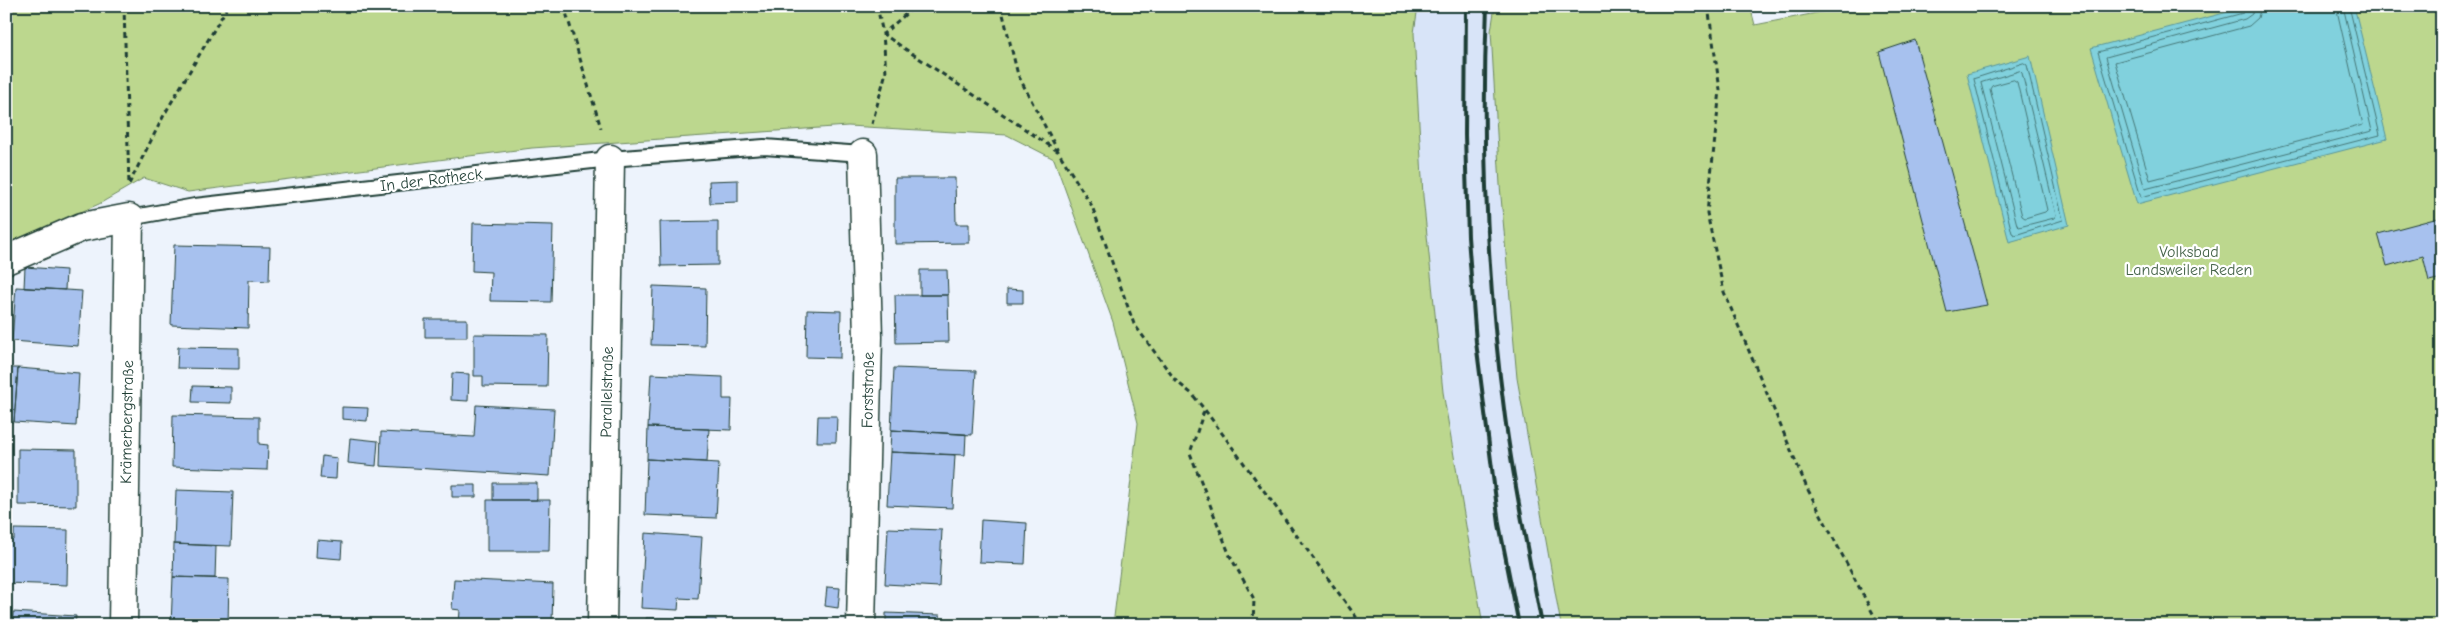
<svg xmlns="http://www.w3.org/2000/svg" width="2448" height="631" font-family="'Comic Neue',sans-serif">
<rect width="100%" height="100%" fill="#edf3fc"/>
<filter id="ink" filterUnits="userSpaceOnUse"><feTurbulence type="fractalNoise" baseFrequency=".02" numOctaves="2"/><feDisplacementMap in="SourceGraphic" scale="10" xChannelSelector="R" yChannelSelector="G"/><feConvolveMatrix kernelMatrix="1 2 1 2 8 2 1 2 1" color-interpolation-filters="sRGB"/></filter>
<g filter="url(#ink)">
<path fill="#d8e4f8" d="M1418,6H1495L1491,31L1500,185L1517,378L1561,625H1483L1443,392L1423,196L1414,33Z"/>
<path fill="#bcd78e" stroke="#6e8a61" d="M6,6H1418L1414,33L1423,196L1443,392L1483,625H1113L1138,423L1113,322L1054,159L1007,135L848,126L532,148L188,192L144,178L99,204L6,245Z
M1495,6H1750L1755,25L1852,6H2442V625H1561L1517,378L1500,185L1491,31Z"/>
<path fill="#81d1dd" stroke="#5a9699" d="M2251,6H2354L2387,139L2137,204L2091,48Z
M2030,56L2069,225L2009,242L1967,74Z"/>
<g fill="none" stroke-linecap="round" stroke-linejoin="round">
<path stroke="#467878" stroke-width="1" d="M2248,6L2243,13L2098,52L2141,197L2380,135L2349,6
M2254,6L2252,14L2245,19L2106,57L2145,189L2372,131L2343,6
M2261,6L2258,18L2249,26L2115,62L2150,180L2363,125L2336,6
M2024,63L2027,65L2063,220L2015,235L2012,233L1974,79Z
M2020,71L2022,73L2056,215L2054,218L2019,227L2017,225L1981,83Z
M2014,80L2017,82L2047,210L2045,212L2025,218L2022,216L1990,89L1992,86Z"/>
</g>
<path fill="#a7c1ee" stroke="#1f3d34" d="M1915,40L1987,305L1947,312L1879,52Z
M895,178H955L956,224H969V243L895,244Z
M738,180V202L710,203L709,181Z
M2442,217V278L2429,281L2423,256L2387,266L2378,234Z
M718,221V265L661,266L660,222Z
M473,223L553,225L551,302L490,301L491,272L472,271Z
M174,245L270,247L269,281L249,280L248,328L171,325Z
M25,267L66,270L65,290L24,288Z
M920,270H947L948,295H920Z
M653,286L706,288L705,346L651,345Z
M16,287L82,291L78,346L12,341Z
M1007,289L1023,290V303H1007Z
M895,295H948L949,342L896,343Z
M807,310L841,311L840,358L806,357Z
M425,319H467V337H425Z
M474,334L548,335L547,387L483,386V376H474Z
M178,347L239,348V369L177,368Z
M6,368H18L14,422L6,421Z
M18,368L79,373L76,426L14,422Z
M894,368L976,371L972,435L891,430Z
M452,373L469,374L468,401L451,400Z
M651,374L723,377V399H732L731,430L648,427Z
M193,386L231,387V403L192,402Z
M476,405L554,409L550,476L380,466L381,432L474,437Z
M342,407L368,408L367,421L342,419Z
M173,415L259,417V444L268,445L267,470L172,467Z
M818,416H837L836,442H817Z
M648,427L709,429L707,462L647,459Z
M891,430L966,434L965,455L890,452Z
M350,438L378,441L376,466L348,463Z
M18,449L76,450V506L18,505Z
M890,452L955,455L952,508L887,505Z
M322,456L337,458L336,479L320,478Z
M647,459L719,463L716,518L645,515Z
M493,483H537V500H493Z
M452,485H476V497H452Z
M176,490L233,492L231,546L174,544Z
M487,500H550L549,551H487Z
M981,520L1027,523L1025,564L979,562Z
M888,528L942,530L939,587L885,584Z
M14,529L68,530L67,585L6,583V539H14Z
M645,533L702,537L698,599L679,598L678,610L641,608Z
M317,540L342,542L341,559L316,557Z
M174,544L216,546L215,578L173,577Z
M173,577L229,579L228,625H171Z
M454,579L553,584L552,625H459L460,610L452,609Z
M827,587L840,588L838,608L825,606Z
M13,612L76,616L75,625H12Z
M886,613L940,615L939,625H886Z
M646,618L716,619V625H646Z"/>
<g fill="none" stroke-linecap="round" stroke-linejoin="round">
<g stroke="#1f3d34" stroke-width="18">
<path id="service" d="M129,218L195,206L610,159L764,147L863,154"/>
</g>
<g stroke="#1f3d34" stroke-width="31">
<path id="minor" d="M6,260L82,227L129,218L123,625
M602,625L610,159
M861,625L868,337L863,154"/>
</g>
<path stroke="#1f3d34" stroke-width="3" stroke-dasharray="5 4" stroke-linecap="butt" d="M124,6L129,186
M564,6L601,128
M877,6L883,34L1059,152
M1001,6L1018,75L1059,153L1092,206L1134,324L1176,381L1192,394L1205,410L1362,625
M1708,6L1720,90L1707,213L1724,292L1807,488L1879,625
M872,124L886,72L883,34L915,6
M129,184L164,115L228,6
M1204,411L1190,453L1230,556L1254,599L1253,625"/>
<use href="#service" stroke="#fff" stroke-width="14"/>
<use href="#minor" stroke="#fff" stroke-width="28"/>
<path stroke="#1f3d34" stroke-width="4" d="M1466,6L1465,135L1468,237L1476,342L1499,524L1519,625
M1487,6C1481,143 1487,281 1505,417C1514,486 1529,556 1542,625"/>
</g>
</g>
<g text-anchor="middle" stroke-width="4.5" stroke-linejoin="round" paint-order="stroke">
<g font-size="16" fill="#1f3d34" stroke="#fff">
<text transform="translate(431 179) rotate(-7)" y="6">In der Rotheck</text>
<text transform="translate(867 390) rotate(-89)" y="6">Forststraße</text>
<text transform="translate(606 392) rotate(-89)" y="6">Parallelstraße</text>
<text transform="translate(126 422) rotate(-89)" y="6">Krämerbergstraße</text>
</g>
<g font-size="16" fill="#46644a" stroke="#fff">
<text x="2189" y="257">Volksbad<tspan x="2189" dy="18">Landsweiler Reden</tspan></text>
</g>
</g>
<rect width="2448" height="631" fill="none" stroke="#fff" stroke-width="25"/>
<rect x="12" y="12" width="2423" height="606" fill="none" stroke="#1f3d34" stroke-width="2" filter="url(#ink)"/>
</svg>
